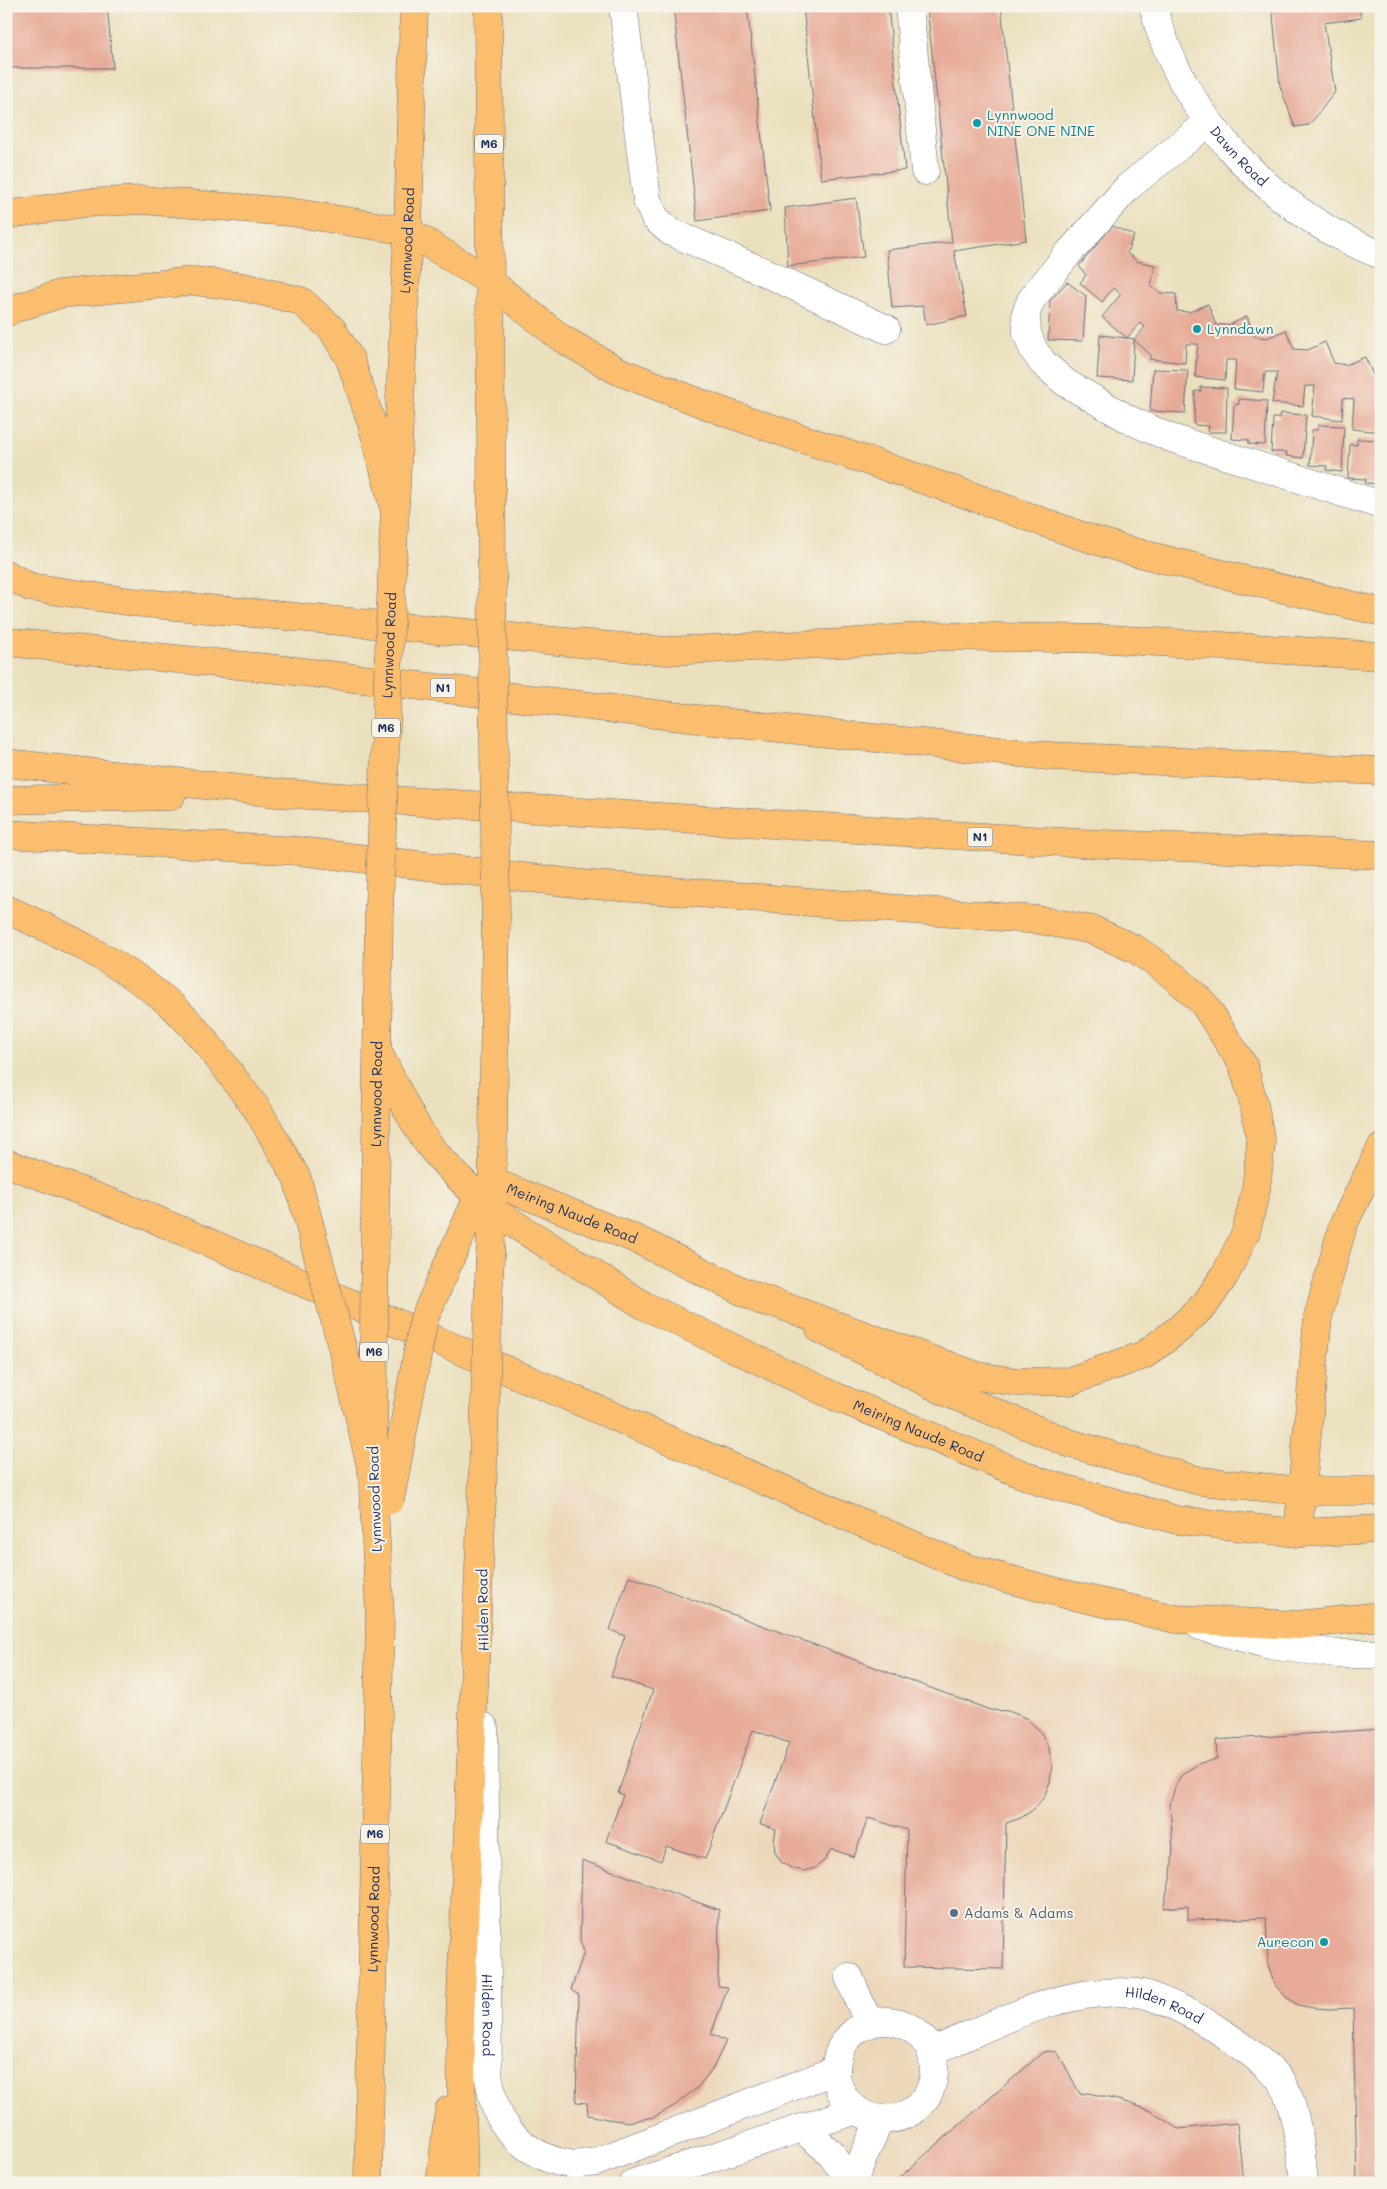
<svg xmlns="http://www.w3.org/2000/svg" width="1387" height="2189" font-family="Mali,sans-serif">
<rect width="100%" height="100%" fill="#f7f3e8"/>
<filter id="ink" filterUnits="userSpaceOnUse"><feTurbulence type="fractalNoise" baseFrequency=".02" numOctaves="2"/><feDisplacementMap in="SourceGraphic" scale="10" xChannelSelector="R" yChannelSelector="G"/><feConvolveMatrix kernelMatrix="1 2 1 2 8 2 1 2 1" color-interpolation-filters="sRGB"/></filter>
<filter id="wash" filterUnits="userSpaceOnUse"><feTurbulence type="fractalNoise" baseFrequency=".0096" numOctaves="4" result="noise"/><feDisplacementMap in="SourceGraphic" scale="20" xChannelSelector="R" yChannelSelector="G"/><feGaussianBlur stdDeviation="1.12" result="paint"/><feColorMatrix in="noise" values="0 0 0 0 0 0 0 0 0 0 0 0 0 0 0 0 0 1.4 0 .05"/><feComposite in="paint" operator="in"/></filter>
<g filter="url(#wash)">
<rect width="100%" height="100%" fill="#ebe0be"/>
<path fill="#ecd7ba" d="M566,1477L904,1622L1066,1662L1228,1678L1381,1677V2183H539L553,1644L542,1533Z"/>
<g id="blocks">
<path fill="#e7ab99" d="M6,6H107L113,68H6Z
M673,6H747L770,211L697,221Z
M803,6H888L905,170L821,179Z
M927,6H1001L1026,240L954,251L967,316L926,325L923,306L892,308L887,250L952,242Z
M1272,6H1359L1361,18L1324,23L1335,92L1309,125L1295,127L1280,86Z
M856,198L864,257L788,266L785,208Z
M1112,226L1134,235L1127,253L1137,261L1155,265L1151,287L1161,293L1176,294L1177,311L1189,312L1208,304L1216,325H1230L1247,316L1254,336L1267,338L1286,330L1294,349L1308,350L1325,342L1334,363L1346,365L1365,357L1373,375L1381,376V432L1352,429L1354,399L1343,398L1342,420L1312,416L1315,386H1305L1303,406L1272,403L1277,372H1265L1263,392L1234,389L1236,360H1226L1225,380L1195,377L1198,344H1186L1185,363L1149,359L1151,355L1134,340L1145,327L1140,323L1127,338L1134,339V340L1132,380L1097,378L1100,335L1127,338L1102,317L1121,294L1113,288L1102,302L1080,283L1086,275L1079,266Z
M1067,282L1086,296L1083,341L1048,340L1050,301Z
M1153,369L1188,370L1185,413L1150,411Z
M1200,387L1227,388L1226,432H1208L1209,426L1194,425L1195,391H1201Z
M1239,399L1267,401L1265,445L1249,444V440L1232,439L1234,405L1239,404Z
M1280,413L1306,415L1303,458L1286,456L1287,452H1271L1273,418H1279Z
M1318,425L1344,426L1342,472L1326,470L1327,466L1310,465L1312,430H1318Z
M1357,439L1381,440V484L1365,483L1366,479L1348,478L1350,444L1357,445Z
M629,1576L990,1710L1008,1711L1026,1718L1040,1731L1049,1748L1052,1766L1050,1782L1044,1797L1034,1809L1021,1818L1006,1823L1003,1969L904,1967L907,1830L868,1818L854,1857L831,1849L825,1860L815,1868L803,1871L791,1868L781,1862L775,1852L774,1841L776,1829L760,1824L789,1743L753,1730L705,1859L666,1846L661,1861L606,1841L623,1795L618,1793L653,1690L611,1676L625,1636L610,1630Z
M1381,1729V2183H1357L1353,2008L1330,2009L1313,2008L1298,2005L1286,1997L1274,1984L1268,1964L1266,1918L1188,1920V1906L1163,1908L1171,1876L1173,1848L1170,1805L1175,1787L1180,1777L1187,1771L1200,1763L1217,1759L1216,1740Z
M582,1860L719,1910L718,1986L728,1987L711,2034L726,2041L713,2068L698,2087L674,2106L654,2117L628,2122L607,2119L588,2115L587,2103L576,2102L579,1995L571,1990L584,1952L580,1940Z
M1051,2051L1057,2052L1061,2058L1080,2094L1088,2093L1122,2101L1149,2110L1178,2129L1237,2123L1243,2183H893L1043,2052Z"/>
</g>
</g>
<g filter="url(#ink)">
<use href="#blocks" fill-opacity="0" stroke="#646d80" stroke-width="1"/>
<g fill="none" stroke-linecap="round" stroke-linejoin="round">
<g stroke="#646d80" stroke-width="29">
<g id="minor">
<path d="M623,6L647,200L655,218L671,232L764,272L886,329"/>
<path d="M909,6L925,171"/>
<path id="s1" d="M1153,6C1181,117 1275,214 1381,255"/>
<path d="M1209,122L1128,187L1067,255L1031,300L1026,313L1027,333L1033,349L1043,363L1066,383L1130,420L1168,437L1381,505"/>
<path d="M1200,1626L1270,1645L1337,1654H1381"/>
<path id="s2" d="M484,1727L488,2074C491,2086 492,2100 497,2111C510,2140 538,2159 569,2164C577,2166 587,2163 596,2162L836,2070"/>
<path d="M849,1977L869,2024"/>
<circle cx="885" cy="2070" r="49"/>
<path id="s3" d="M931,2052C985,2029 1042,1997 1102,1993C1116,1992 1134,1991 1147,1995C1189,2009 1235,2038 1267,2067C1272,2072 1280,2077 1283,2083C1297,2114 1301,2149 1304,2183"/>
<path d="M802,2129L831,2153L851,2183"/>
<path d="M634,2183L857,2110"/>
<path d="M852,2183L880,2119"/>
</g>
</g>
<g stroke="#646d80" stroke-width="29">
<g id="major">
<path d="M488,6L492,577"/>
<path id="s4" d="M393,550L408,231L414,6"/>
<path id="s5" d="M378,1052C395,1084 410,1121 433,1150C451,1171 472,1191 492,1210L645,1306L834,1396L1041,1482L1177,1520L1298,1533L1381,1529"/>
<path id="s6" d="M493,1182L638,1240L766,1303"/>
<path id="s7" d="M375,1219L379,906"/>
<path d="M454,1250L478,1197L490,1185"/>
<path d="M489,1280L492,1210L496,919"/>
<path d="M820,1329L948,1393L1069,1443L1200,1481L1303,1491H1381"/>
<path id="s8" d="M368,2183L380,1616L373,1486"/>
<path d="M440,2183L449,2110"/>
<path d="M464,2183L460,2019L482,1498"/>
</g>
</g>
<g stroke="#646d80" stroke-width="29">
<path id="highway" d="M6,215L85,203L142,200L290,212L408,231L489,281L561,338L618,371L724,412L974,497L1082,536L1123,549L1246,580L1381,612
M6,313L13,309L60,294L194,281L244,287L301,301L332,329L350,359L373,427L395,512
M6,574L30,587L132,602L666,651L844,643L932,636L1110,639L1381,656
M6,642L287,670L739,724L1049,756L1381,771
M6,763L277,793L1079,843L1381,855
M6,800L171,796
M6,834L298,851L582,884L1039,920L1093,930L1137,950L1175,977L1204,1004L1243,1065L1254,1104L1261,1143L1256,1189L1246,1232L1225,1275L1206,1303L1179,1329L1144,1355L1070,1381L1017,1382L977,1376L744,1292
M6,909C61,934 116,960 163,998C200,1028 227,1071 257,1109
M6,1163L145,1215L967,1568L1065,1594L1176,1619L1297,1625L1381,1616
M1298,1533L1318,1317L1343,1225L1381,1148"/>
</g>
<use href="#minor" stroke="#fff" stroke-width="28"/>
<use href="#major" stroke="#fabe6e" stroke-width="28"/>
<use href="#highway" stroke="#fabe6e" stroke-width="28"/>
<g stroke="#646d80" stroke-width="29" stroke-linecap="butt">
<g id="major-bridge">
<path d="M492,577L496,919"/>
<path id="s9" d="M379,906L393,550"/>
<path d="M373,1457L375,1219"/>
<path d="M482,1498L489,1280"/>
<path d="M390,1500L424,1319L454,1250"/>
</g>
</g>
<g stroke="#646d80" stroke-width="29" stroke-linecap="butt">
<path id="highway-bridge" d="M257,1109L297,1178L349,1373L373,1476"/>
</g>
<use href="#major-bridge" stroke="#fabe6e" stroke-width="28"/>
<use href="#highway-bridge" stroke="#fabe6e" stroke-width="28"/>
</g>
</g>
<g fill="#0f9aa8" stroke="#f7f3e8" stroke-width="2">
<circle cx="977" cy="123" r="5"/>
<circle cx="1197" cy="329" r="5"/>
<circle cx="1324" cy="1942" r="5"/>
</g>
<circle fill="#5c6f8a" stroke="#f7f3e8" stroke-width="2" cx="954" cy="1913" r="5"/>
<g text-anchor="middle" stroke-width="4" stroke-linejoin="round" paint-order="stroke">
<g fill="#f7f3e8" stroke="#5d6a87" stroke-width="1">
<rect x="475" y="134.5" width="28" height="19" rx="4"/>
<rect x="430.5" y="678.5" width="25" height="19" rx="4"/>
<rect x="372" y="718.5" width="28" height="19" rx="4"/>
<rect x="967.5" y="827.5" width="25" height="19" rx="4"/>
<rect x="360" y="1342.5" width="28" height="19" rx="4"/>
<rect x="361" y="1824.5" width="28" height="19" rx="4"/>
</g>
<g font-size="12" font-weight="bold" fill="#1b2f5e">
<text x="489" y="148">M6</text>
<text x="443" y="692">N1</text>
<text x="386" y="732">M6</text>
<text x="980" y="841">N1</text>
<text x="374" y="1356">M6</text>
<text x="375" y="1838">M6</text>
</g>
<g font-size="14" fill="#0d838f" stroke="#f7f3e8" text-anchor="start">
<text x="987" y="120">Lynnwood<tspan x="987" dy="16">NINE ONE NINE</tspan></text>
<text x="1207" y="334">Lynndawn</text>
<text x="1314" y="1947" text-anchor="end">Aurecon</text>
</g>
<g font-size="14" fill="#1b2f5e" stroke="#f7f3e8">
<text dy="5" stroke="none"><textPath href="#s1" startOffset="175">Dawn Road</textPath></text>
<text dy="5" stroke="none"><textPath href="#s4" startOffset="310">Lynnwood Road</textPath></text>
<text dy="5" stroke="none"><textPath href="#s9" startOffset="261">Lynnwood Road</textPath></text>
<text dy="5" stroke="none"><textPath href="#s7" startOffset="125">Lynnwood Road</textPath></text>
<text dy="5" stroke="none"><textPath href="#s6" startOffset="85">Meiring Naude Road</textPath></text>
<text dy="5" stroke="none"><textPath href="#s5" startOffset="678">Meiring Naude Road</textPath></text>
<text transform="translate(375 1499) rotate(-92)" y="5">Lynnwood Road</text>
<text transform="translate(483 1610) rotate(-91)" y="5">Hilden Road</text>
<text dy="5" stroke="none"><textPath href="#s8" startOffset="264">Lynnwood Road</textPath></text>
<text dy="5" stroke="none"><textPath href="#s3" startOffset="246">Hilden Road</textPath></text>
<text dy="5" stroke="none"><textPath href="#s2" startOffset="288">Hilden Road</textPath></text>
</g>
<g font-size="14" fill="#4e5e75" stroke="#f7f3e8" text-anchor="start">
<text x="964" y="1918">Adams &amp; Adams</text>
</g>
</g>
<rect width="1387" height="2189" fill="none" stroke="#f7f3e8" stroke-width="25"/>
</svg>
